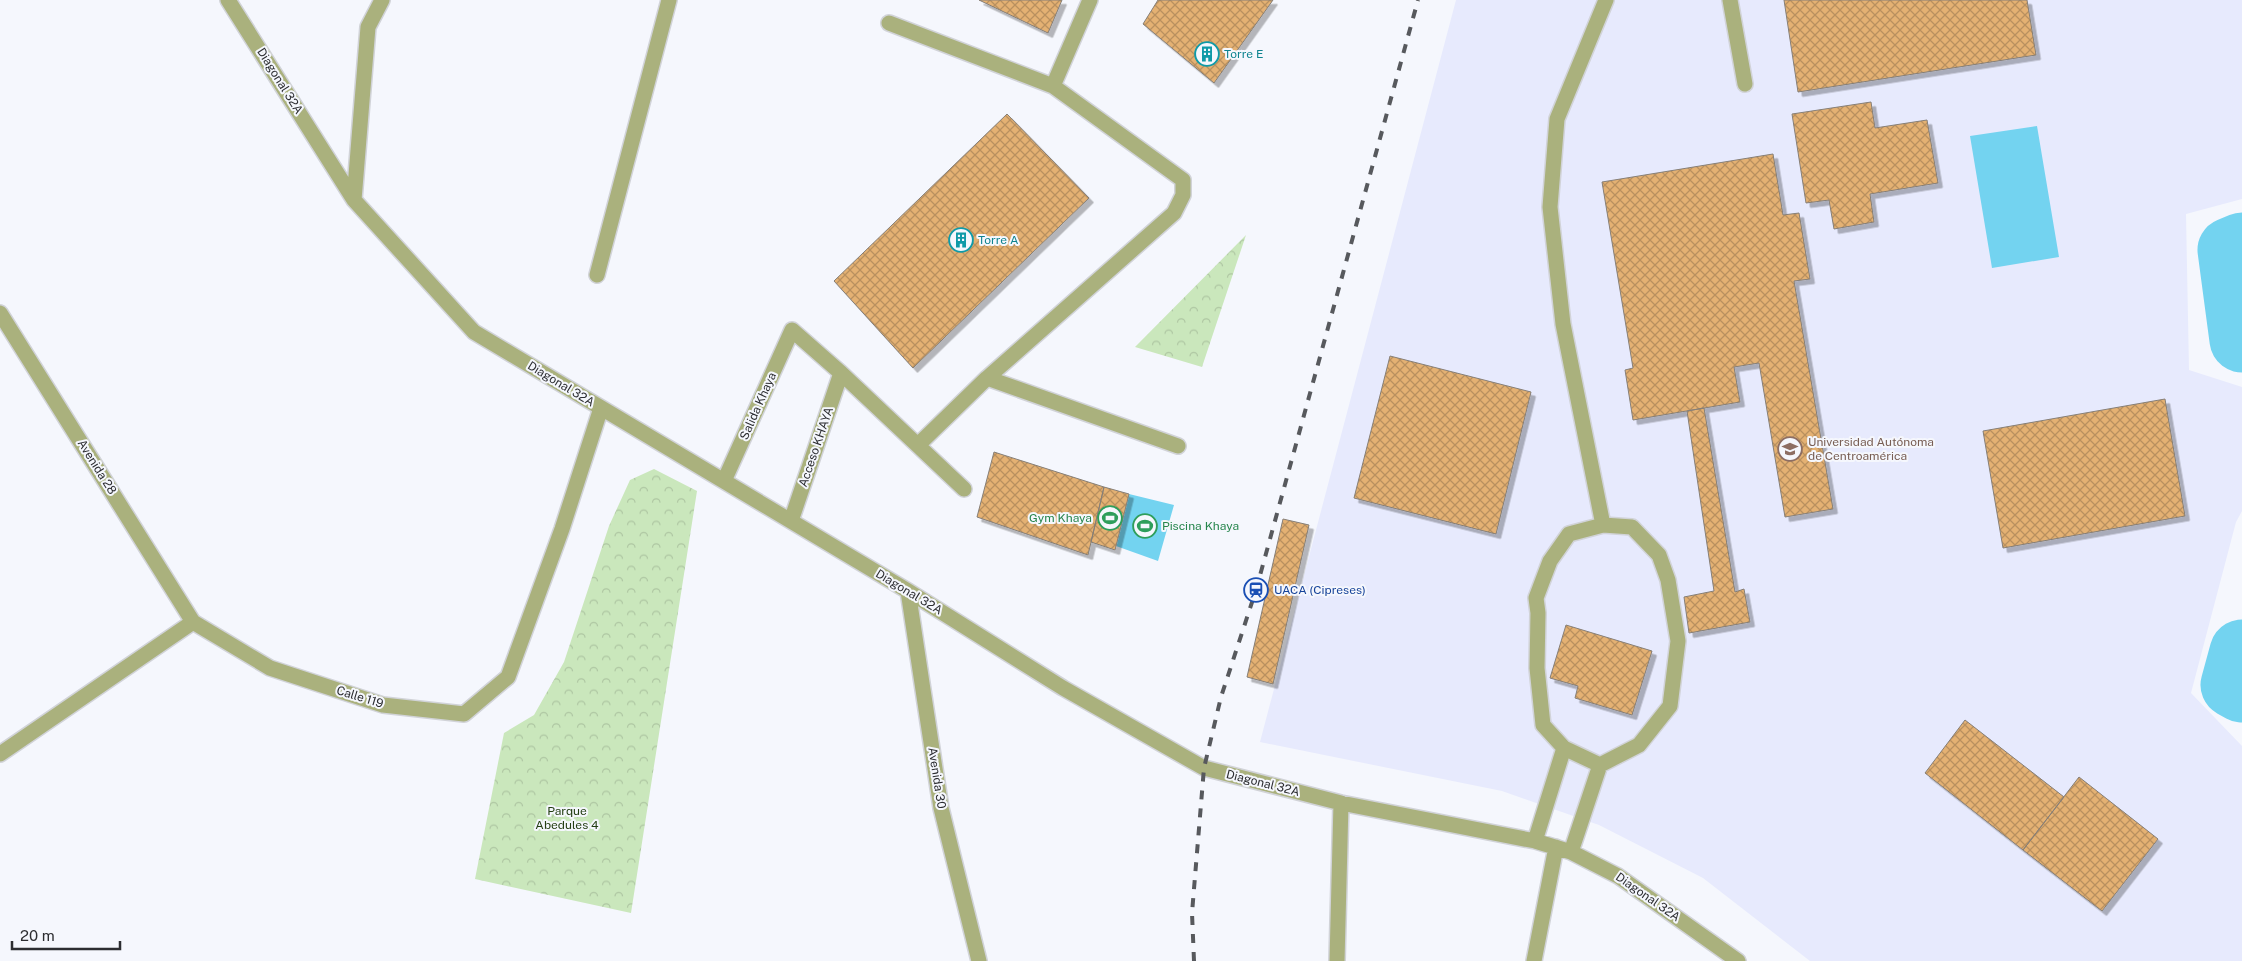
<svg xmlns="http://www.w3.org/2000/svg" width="2242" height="961" font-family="'Public Sans',sans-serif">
<defs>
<pattern id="park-crowns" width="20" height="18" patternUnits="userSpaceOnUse" patternTransform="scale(1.25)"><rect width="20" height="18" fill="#cae7bc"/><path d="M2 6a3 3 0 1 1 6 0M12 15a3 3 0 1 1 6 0" fill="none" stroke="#aec6a2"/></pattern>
<pattern id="building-cross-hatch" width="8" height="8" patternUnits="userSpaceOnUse" patternTransform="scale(1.25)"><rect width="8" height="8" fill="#e4b173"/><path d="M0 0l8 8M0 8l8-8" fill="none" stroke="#b9905f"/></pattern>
<filter id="shadow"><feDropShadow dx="4.5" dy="4.5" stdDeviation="0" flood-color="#0004"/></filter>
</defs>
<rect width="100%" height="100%" fill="#f5f7fd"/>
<path fill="#e7eafd" d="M1456,0H2242V199L2186,214L2189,370L2242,387V511L2236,522L2191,693L2242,746V961H1810L1703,878L1599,825L1502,791L1260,742Z"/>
<path fill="url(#park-crowns)" d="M1246,235L1202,367L1135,347Z
M654,469L697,491L631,913L475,879L504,733L534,715L564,662L609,526L630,480Z"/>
<path fill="#73d3f0" d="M2037,126L2059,257L1992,268L1970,136Z
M1129,494L1174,505L1158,561L1116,546Z"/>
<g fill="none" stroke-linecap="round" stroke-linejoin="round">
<path stroke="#73d3f0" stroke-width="65" d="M2242,245L2230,250L2242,340
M2242,652L2233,685L2242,690"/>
</g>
<path fill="url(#building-cross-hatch)" stroke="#867f77" filter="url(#shadow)" d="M979,0H1062L1048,33Z
M1158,0H1273L1214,83L1143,24Z
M1784,0H2027L2036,55L1798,92Z
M1871,102L1875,128L1927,120L1938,183L1870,194L1874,222L1834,229L1829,200L1806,203L1792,114Z
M1007,114L1089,198L913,368L834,281Z
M1773,154L1783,215L1799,213L1810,279L1794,281L1833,509L1785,517L1759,363L1734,367L1740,402L1633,420L1625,370L1633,368L1602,182Z
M1390,356L1531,392L1496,534L1354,498Z
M2165,399L2185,516L2003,548L1983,431Z
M1704,408L1735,592L1744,589L1750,622L1689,633L1684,597L1714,591L1687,411Z
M994,452L1104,487L1088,555L977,517Z
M1104,487L1129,494L1115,550L1091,542Z
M1283,519L1309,525L1273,684L1247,677Z
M1566,625L1652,651L1632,715L1575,698L1578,686L1550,678Z
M1965,720L2064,797L2023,850L1925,773Z
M2079,777L2158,839L2102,911L2023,850Z"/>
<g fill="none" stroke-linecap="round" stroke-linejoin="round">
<g stroke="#d1d3d8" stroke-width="18">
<path id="minor" d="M228,0L354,200L474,332L908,591L1063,688L1204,768L1341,803L1535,841L1571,852L1618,876L1738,961
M1730,0L1745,84
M889,23L1053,86L1183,180V195L1174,213L987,378L918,445
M1053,86L1090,0
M354,200L368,27L382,0
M597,275L669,0
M0,313L193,622
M987,378L1178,446
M724,481L792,330L841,373L964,489
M791,521L841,373
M1603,525L1563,324L1550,207L1557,119L1606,0
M908,591L941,808L979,961
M0,754L193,622L270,668L383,705L464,714L508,677L562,529L601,408
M1535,841L1564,748
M1571,852L1600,765L1639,745L1670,706L1678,641L1668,580L1659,555L1632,527L1603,525L1569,534L1550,561L1536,598L1538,613L1537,668L1543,725L1564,748L1600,765
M1337,961L1341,803
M1534,961L1556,847"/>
</g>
<use href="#minor" stroke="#aab17d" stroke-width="15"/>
<path stroke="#57595d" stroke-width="4" stroke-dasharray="9 9" stroke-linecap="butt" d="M1194,961L1192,913L1204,768L1221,697L1256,590L1418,0"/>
</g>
<defs>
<g id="building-ring" transform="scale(1.25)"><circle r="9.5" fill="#f5f7fd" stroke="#0f9aa8" stroke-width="1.5"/><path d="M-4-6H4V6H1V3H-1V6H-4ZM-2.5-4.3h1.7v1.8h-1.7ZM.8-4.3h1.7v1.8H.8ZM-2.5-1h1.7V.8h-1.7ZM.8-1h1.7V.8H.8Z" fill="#0f9aa8"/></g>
<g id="university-ring" transform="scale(1.25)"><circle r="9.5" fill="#f5f7fd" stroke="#8d6e63" stroke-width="1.5"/><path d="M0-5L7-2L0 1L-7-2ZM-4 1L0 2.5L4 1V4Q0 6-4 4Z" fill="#8d6e63"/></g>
<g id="stadium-ring" transform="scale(1.25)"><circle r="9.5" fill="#f5f7fd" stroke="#2e9e5b" stroke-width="1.5"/><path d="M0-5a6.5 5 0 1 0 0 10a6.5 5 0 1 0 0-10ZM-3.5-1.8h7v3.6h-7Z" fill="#2e9e5b"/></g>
<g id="station-ring" transform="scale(1.25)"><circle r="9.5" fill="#f5f7fd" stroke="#1a4fb4" stroke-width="1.5"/><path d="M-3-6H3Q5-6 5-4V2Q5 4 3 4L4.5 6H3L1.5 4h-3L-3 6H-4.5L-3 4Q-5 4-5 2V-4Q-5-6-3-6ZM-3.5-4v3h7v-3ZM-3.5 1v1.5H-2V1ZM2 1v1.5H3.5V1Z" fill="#1a4fb4"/></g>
</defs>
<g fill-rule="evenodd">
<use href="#building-ring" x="1207" y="54"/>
<use href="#building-ring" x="961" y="240"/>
<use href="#university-ring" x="1790" y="449"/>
<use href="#stadium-ring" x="1110" y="518"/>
<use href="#stadium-ring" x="1145" y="526"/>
<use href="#station-ring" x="1256" y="590"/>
</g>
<g text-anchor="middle" stroke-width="4" stroke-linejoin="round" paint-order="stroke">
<g font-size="12" fill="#0d838f" stroke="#f5f7fd" text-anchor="start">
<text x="1224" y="58">Torre E</text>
<text x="978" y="244">Torre A</text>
</g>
<g font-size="12" fill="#2c2d31" stroke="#f5f7fd">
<text transform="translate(280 81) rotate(58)" y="4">Diagonal 32A</text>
<text transform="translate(561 384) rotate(31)" y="4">Diagonal 32A</text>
<text transform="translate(758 406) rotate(-66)" y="4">Salida Khaya</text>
<text transform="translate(816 447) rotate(-71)" y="4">Acceso KHAYA</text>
<text transform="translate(97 467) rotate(58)" y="4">Avenida 28</text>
<text transform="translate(909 592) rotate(31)" y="4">Diagonal 32A</text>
<text transform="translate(360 697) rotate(17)" y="4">Calle 119</text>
<text transform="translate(937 778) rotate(81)" y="4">Avenida 30</text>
<text transform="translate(1263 783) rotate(14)" y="4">Diagonal 32A</text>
<text transform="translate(1648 897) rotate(35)" y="4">Diagonal 32A</text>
</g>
<g font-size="12" fill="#785e54" stroke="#f5f7fd" text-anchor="start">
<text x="1808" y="446">Universidad Autónoma<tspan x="1808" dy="14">de Centroamérica</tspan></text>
</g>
<g font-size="12" fill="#27864d" stroke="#f5f7fd" text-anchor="end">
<text x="1092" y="522">Gym Khaya</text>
<text x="1162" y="530" text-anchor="start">Piscina Khaya</text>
</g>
<g font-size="12" fill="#164399" stroke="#f5f7fd" text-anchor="start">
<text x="1274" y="594">UACA (Cipreses)</text>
</g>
<g font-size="12" fill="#233e12" stroke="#f5f7fd">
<text x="567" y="815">Parque<tspan x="567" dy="14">Abedules 4</tspan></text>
</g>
</g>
<path d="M12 941v8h108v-8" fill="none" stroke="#2c2d31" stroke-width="2.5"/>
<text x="20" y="941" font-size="15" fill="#2c2d31" stroke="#f5f7fd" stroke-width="4" paint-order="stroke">20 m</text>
</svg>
